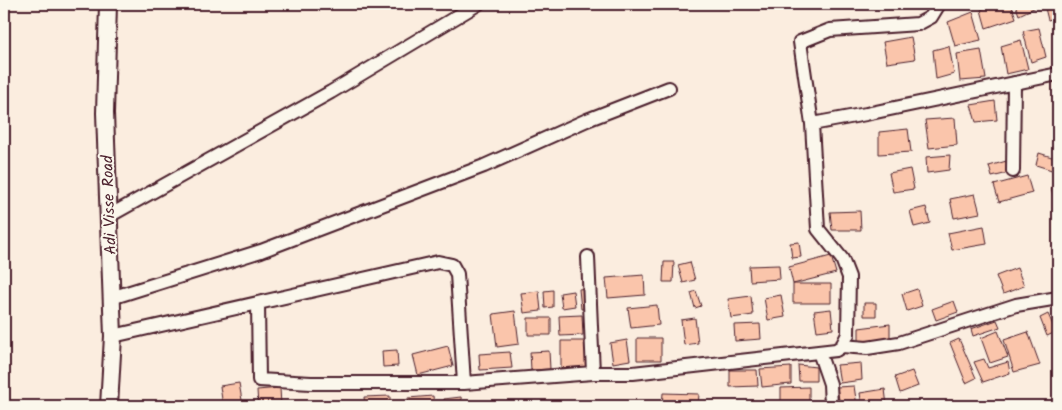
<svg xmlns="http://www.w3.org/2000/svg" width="1062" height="410" font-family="Kalam,sans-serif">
<rect width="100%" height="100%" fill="#fbeddf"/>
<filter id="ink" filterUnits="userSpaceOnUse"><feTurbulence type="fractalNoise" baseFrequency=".02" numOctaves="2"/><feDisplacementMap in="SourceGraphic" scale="10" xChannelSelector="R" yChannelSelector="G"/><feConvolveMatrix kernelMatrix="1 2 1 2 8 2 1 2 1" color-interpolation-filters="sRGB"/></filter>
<g filter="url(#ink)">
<path fill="#fac5ab" stroke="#4a1f2b" d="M996,4H1011L1016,18L986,28L981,10Z
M1015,4H1040V5L1019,15Z
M1044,4H1058V17L1048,20Z
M973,12L981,40L955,46L948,22Z
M1039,28L1046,57L1031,62L1023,31Z
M911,37L915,59L887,63L883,42Z
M1021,40L1028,69L1006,74L1001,46Z
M949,46L954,74L936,79L933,50Z
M981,50L986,79L960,81L957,54Z
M995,101L997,120L976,122L971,105Z
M955,118L957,145L929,148L925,120Z
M908,129L911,152L879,154V132Z
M1039,153L1058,159V172L1036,165Z
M950,155L949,170L927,173L926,157Z
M1017,158L1020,170L992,177L989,166Z
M910,169L914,189L893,192L889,173Z
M1027,176L1032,193L999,202L994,185Z
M1058,185V210L1057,211L1051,187Z
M975,194L980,213L954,218L950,199Z
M926,207L930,223L914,227L910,211Z
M860,211L861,230H832L830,212Z
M984,226L987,244L952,250L948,233Z
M799,242L801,257L792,258L790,243Z
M831,256L836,273L793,284L789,267Z
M664,262H674L673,282H663Z
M690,262L695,280L683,283L678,265Z
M779,265L780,279L750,281L749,266Z
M1017,268L1024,286L1003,294L996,276Z
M644,275L645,295L608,298L606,278Z
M793,284H831V303H793Z
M587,288L590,308L581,309L579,289Z
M917,289L922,306L907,311L902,294Z
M553,290V307L545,308L544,291Z
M539,291L541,311L524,313L521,293Z
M573,291L575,306L562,308L560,293Z
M696,291L701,306L695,308L691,293Z
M781,295L785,317L768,320L764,298Z
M751,296L753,315L731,318L728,299Z
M954,301L958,312L936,320L932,309Z
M864,303H876V316H864Z
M657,305L659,325L631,328L628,308Z
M831,309L833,329L817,331L814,311Z
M515,311L519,344L497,347L493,314Z
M1048,314L1056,332L1047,336L1040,318Z
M582,315L583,335L560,336L559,316Z
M528,318H551V335H528Z
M695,318L698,343L684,345L681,320Z
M997,320L1000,327L973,336L971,329Z
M760,324L761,339L735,341L734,325Z
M890,324V339L859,343V328Z
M998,331L1008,357L990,363L981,338Z
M1028,332L1040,365L1014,372L1004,340Z
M637,338H661V360H637Z
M959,339L976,378L966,383L950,343Z
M627,340L630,360L613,363L610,343Z
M561,341H590V368H561Z
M448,346L453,366L418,375L413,355Z
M397,350L398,366L383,367L382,351Z
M549,351L550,369L531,370L530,352Z
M510,352L512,368L480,370L479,354Z
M984,359L988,368L1008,362L1010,373L983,382L974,362Z
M861,363L862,380L840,383L837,365Z
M798,365L816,367V381H799Z
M791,367V384L762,387L760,369Z
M730,370H757L758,386L730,387Z
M912,371L918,386L900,393L895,377Z
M239,383L243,406H223L220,386Z
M854,386L857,406H840L837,387Z
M809,387V406H781V388Z
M280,388L281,406H258L257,390Z
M885,389L887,406H862L860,393Z
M663,393L699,394L698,406H662Z
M390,396V406H365L364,397Z
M433,396L434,406H409L408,398Z
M461,397L462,406H445L444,399Z
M920,402L921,406H903Z"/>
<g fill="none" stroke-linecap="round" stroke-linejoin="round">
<g stroke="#4a1f2b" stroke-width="16">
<path id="minor" d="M812,124L866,114L1058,74
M1013,171L1014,83
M109,216L331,92L478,4
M588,257L593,373
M111,298L261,251L484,166L587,120L669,88
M258,303L259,380L311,383H464L593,373H633L836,350L842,346L848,334L849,277L842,259L818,229L812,124L800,42L830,30L918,24L931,17L939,4
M113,336L438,262L452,265L457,274L464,383
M842,346L867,348L899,343L1016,305L1058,298
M819,352L830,384L831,406"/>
</g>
<g stroke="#4a1f2b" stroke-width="20">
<path id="tertiary" d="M108,4L105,113L113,336L109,406"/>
</g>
<use href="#minor" stroke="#fbf7ec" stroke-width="12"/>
<use href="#tertiary" stroke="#fbf7ec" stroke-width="16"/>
</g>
</g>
<g text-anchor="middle" stroke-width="4" stroke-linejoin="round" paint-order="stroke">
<g font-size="16" fill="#4a1f2b" stroke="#fbf7ec">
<text transform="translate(108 205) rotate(-92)" y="6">Adi Visse Road</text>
</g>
</g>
<rect width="1062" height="410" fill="none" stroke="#fbf7ec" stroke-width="20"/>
<rect x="10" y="10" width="1042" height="390" fill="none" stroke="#4a1f2b" stroke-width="2" filter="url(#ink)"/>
</svg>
